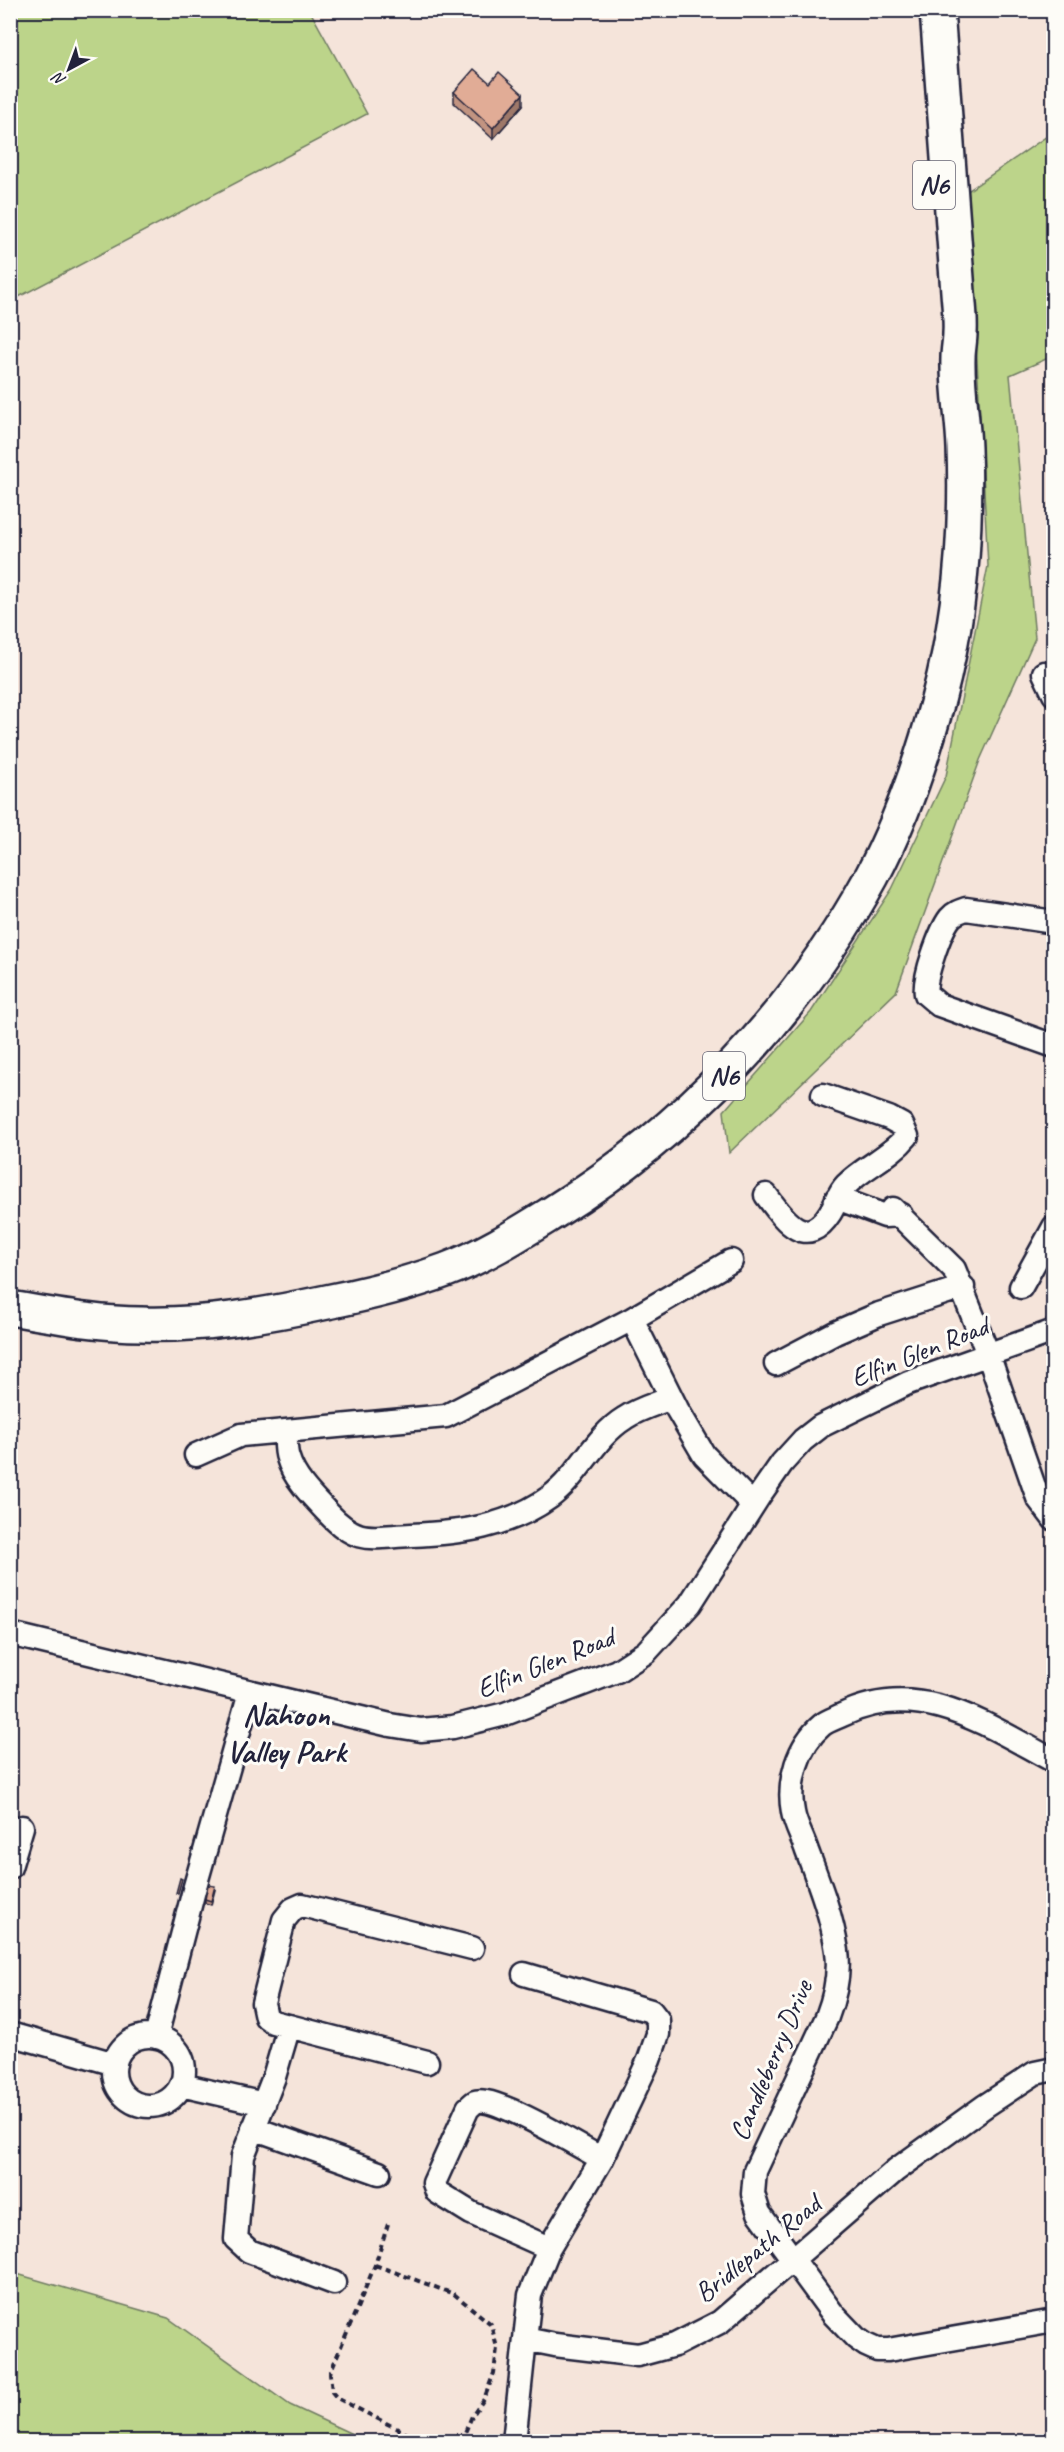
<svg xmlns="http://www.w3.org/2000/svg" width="1064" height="2452" font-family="Caveat,sans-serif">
<rect width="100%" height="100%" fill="#f5e4da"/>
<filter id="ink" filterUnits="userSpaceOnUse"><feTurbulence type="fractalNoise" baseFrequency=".0167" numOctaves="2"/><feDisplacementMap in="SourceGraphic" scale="12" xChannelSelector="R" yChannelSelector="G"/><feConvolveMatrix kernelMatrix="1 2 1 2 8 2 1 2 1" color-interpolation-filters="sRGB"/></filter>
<g filter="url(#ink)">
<path fill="#bcd48a" stroke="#6f7b62" stroke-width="1.5" d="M11,10L310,11L367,114L11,301Z
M1053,132V356L1010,375L1035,638L980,760L896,992L729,1153L724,1111L811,1012L892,889L946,776L988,566L968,191Z
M10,2272L168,2318L290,2405L367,2441H11Z"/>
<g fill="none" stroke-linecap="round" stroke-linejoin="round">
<g stroke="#22223b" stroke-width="27">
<path id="minor" d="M1044,673L1054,694
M1054,922L966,909C960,911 954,913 950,918C940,931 923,979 926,994L939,1005L1054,1046
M766,1195C783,1218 805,1252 830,1213C836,1204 838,1193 846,1185C865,1166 890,1157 907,1136L902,1125L889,1118L823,1095
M837,1198L885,1216L901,1215
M893,1209L954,1269L988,1354L1038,1498L1054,1519
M1021,1287L1054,1227
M632,1319L677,1409L704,1455L753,1505
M776,1364L835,1333L879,1314L963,1287
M286,1431C286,1440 285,1450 288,1458C294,1479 314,1498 328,1513C358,1545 371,1537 411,1535C460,1533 509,1527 550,1497C579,1476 594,1437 625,1418C638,1409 656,1404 671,1398
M196,1455L241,1435L446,1416L632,1319L731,1261
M10,1634L390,1725L421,1730L453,1727L505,1714L617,1671L646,1652L690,1604L759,1496L782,1463L803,1440L821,1426L908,1383L1054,1331
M1054,1761C986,1725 920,1677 842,1715C836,1718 827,1721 822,1725C798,1745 787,1782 793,1812C795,1825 803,1838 807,1851C819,1883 832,1916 837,1951C840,1974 835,1996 827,2017L755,2171L753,2194L759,2213L833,2314L856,2338L866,2345L877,2350H888L1054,2321
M10,1867L22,1827
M524,1974L651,2011L658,2020V2034L649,2060L602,2159L549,2248L530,2295L525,2339
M289,2026L274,2077L243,2156L236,2239L249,2251L334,2283
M10,2034L115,2064
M114 2071a35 35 0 1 1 70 0a35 35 0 1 1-70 0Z
M156,2037L194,1890L250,1692
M427,2062L304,2030L273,2022L266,2017L263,2003L284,1920L293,1909L302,1905L472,1948
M181,2085L264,2104
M253,2128L379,2173
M549,2248L471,2213L437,2192L434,2183L468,2108C471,2106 473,2103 475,2102C494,2094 582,2148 602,2159
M514,2442L525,2339L555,2345L638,2355L675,2345L720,2322L896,2170L985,2106L1035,2073L1054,2069"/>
</g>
<g stroke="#22223b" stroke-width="38">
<path id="highway" d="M10,1308C53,1315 97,1324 141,1324C204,1326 266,1315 327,1302C367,1294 408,1284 446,1270C484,1256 520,1233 554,1212C686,1130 797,1013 872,876C901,821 922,760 938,700C960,619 967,531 964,448C963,418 957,388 958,358C958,350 960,341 960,333C961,320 959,306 958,292L937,10"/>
</g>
<path stroke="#22223b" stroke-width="4" stroke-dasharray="6 4.5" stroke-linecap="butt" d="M388,2224L375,2265L330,2373L332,2392L337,2398L423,2442
M375,2265L454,2294L491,2324L497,2348L494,2373L484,2399L472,2416L461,2442"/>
<use href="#minor" stroke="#fdfcf7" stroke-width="22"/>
<use href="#highway" stroke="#fdfcf7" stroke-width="33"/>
</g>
<path fill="#c29481" stroke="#22223b" stroke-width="1.5" d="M454,92L523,105L493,139L454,103Z
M215,1890L211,1905L205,1903V1899Z"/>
<path fill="#9e7869" stroke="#22223b" stroke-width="1.5" d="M523,94V105L493,139V128Z"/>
<path fill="#e1ac96" stroke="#22223b" stroke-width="1.5" d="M474,69L490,83L499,72L523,94L493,128L454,92Z
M180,1878L182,1879L178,1893H176Z
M208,1885L215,1886L211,1901L205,1899Z"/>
</g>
<g text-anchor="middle" stroke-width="6" stroke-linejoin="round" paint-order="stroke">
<g fill="#fdfcf7" stroke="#646373" stroke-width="1.5">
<rect x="913" y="161" width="42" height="48" rx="4.5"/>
<rect x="703" y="1052" width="42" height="48" rx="4.5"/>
</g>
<g font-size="27" font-weight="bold" fill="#22223b">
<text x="934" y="194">N6</text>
<text x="724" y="1085">N6</text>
</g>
<g font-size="28" fill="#22223b" stroke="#fdfcf7">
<text transform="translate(919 1351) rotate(-22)" y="10">Elfin Glen Road</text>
<text transform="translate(545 1662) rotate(-22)" y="10">Elfin Glen Road</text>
<text transform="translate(770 2060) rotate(-67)" y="10">Candleberry Drive</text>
<text transform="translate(757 2248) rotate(-39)" y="10">Bridlepath Road</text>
</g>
<g font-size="32" font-weight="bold" fill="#22223b" stroke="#fdfcf7">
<text x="286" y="1725">Nahoon<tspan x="286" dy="37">Valley Park</tspan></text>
</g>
</g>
<rect width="1064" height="2452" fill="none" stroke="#fdfcf7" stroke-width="36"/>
<rect x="18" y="18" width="1028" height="2416" fill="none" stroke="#22223b" stroke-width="2" filter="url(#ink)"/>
<g transform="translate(69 69) rotate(221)" stroke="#fdfcf7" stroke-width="4.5" paint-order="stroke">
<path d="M0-4.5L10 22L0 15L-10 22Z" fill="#22223b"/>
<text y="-9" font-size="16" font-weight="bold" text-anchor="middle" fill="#22223b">N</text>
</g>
</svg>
